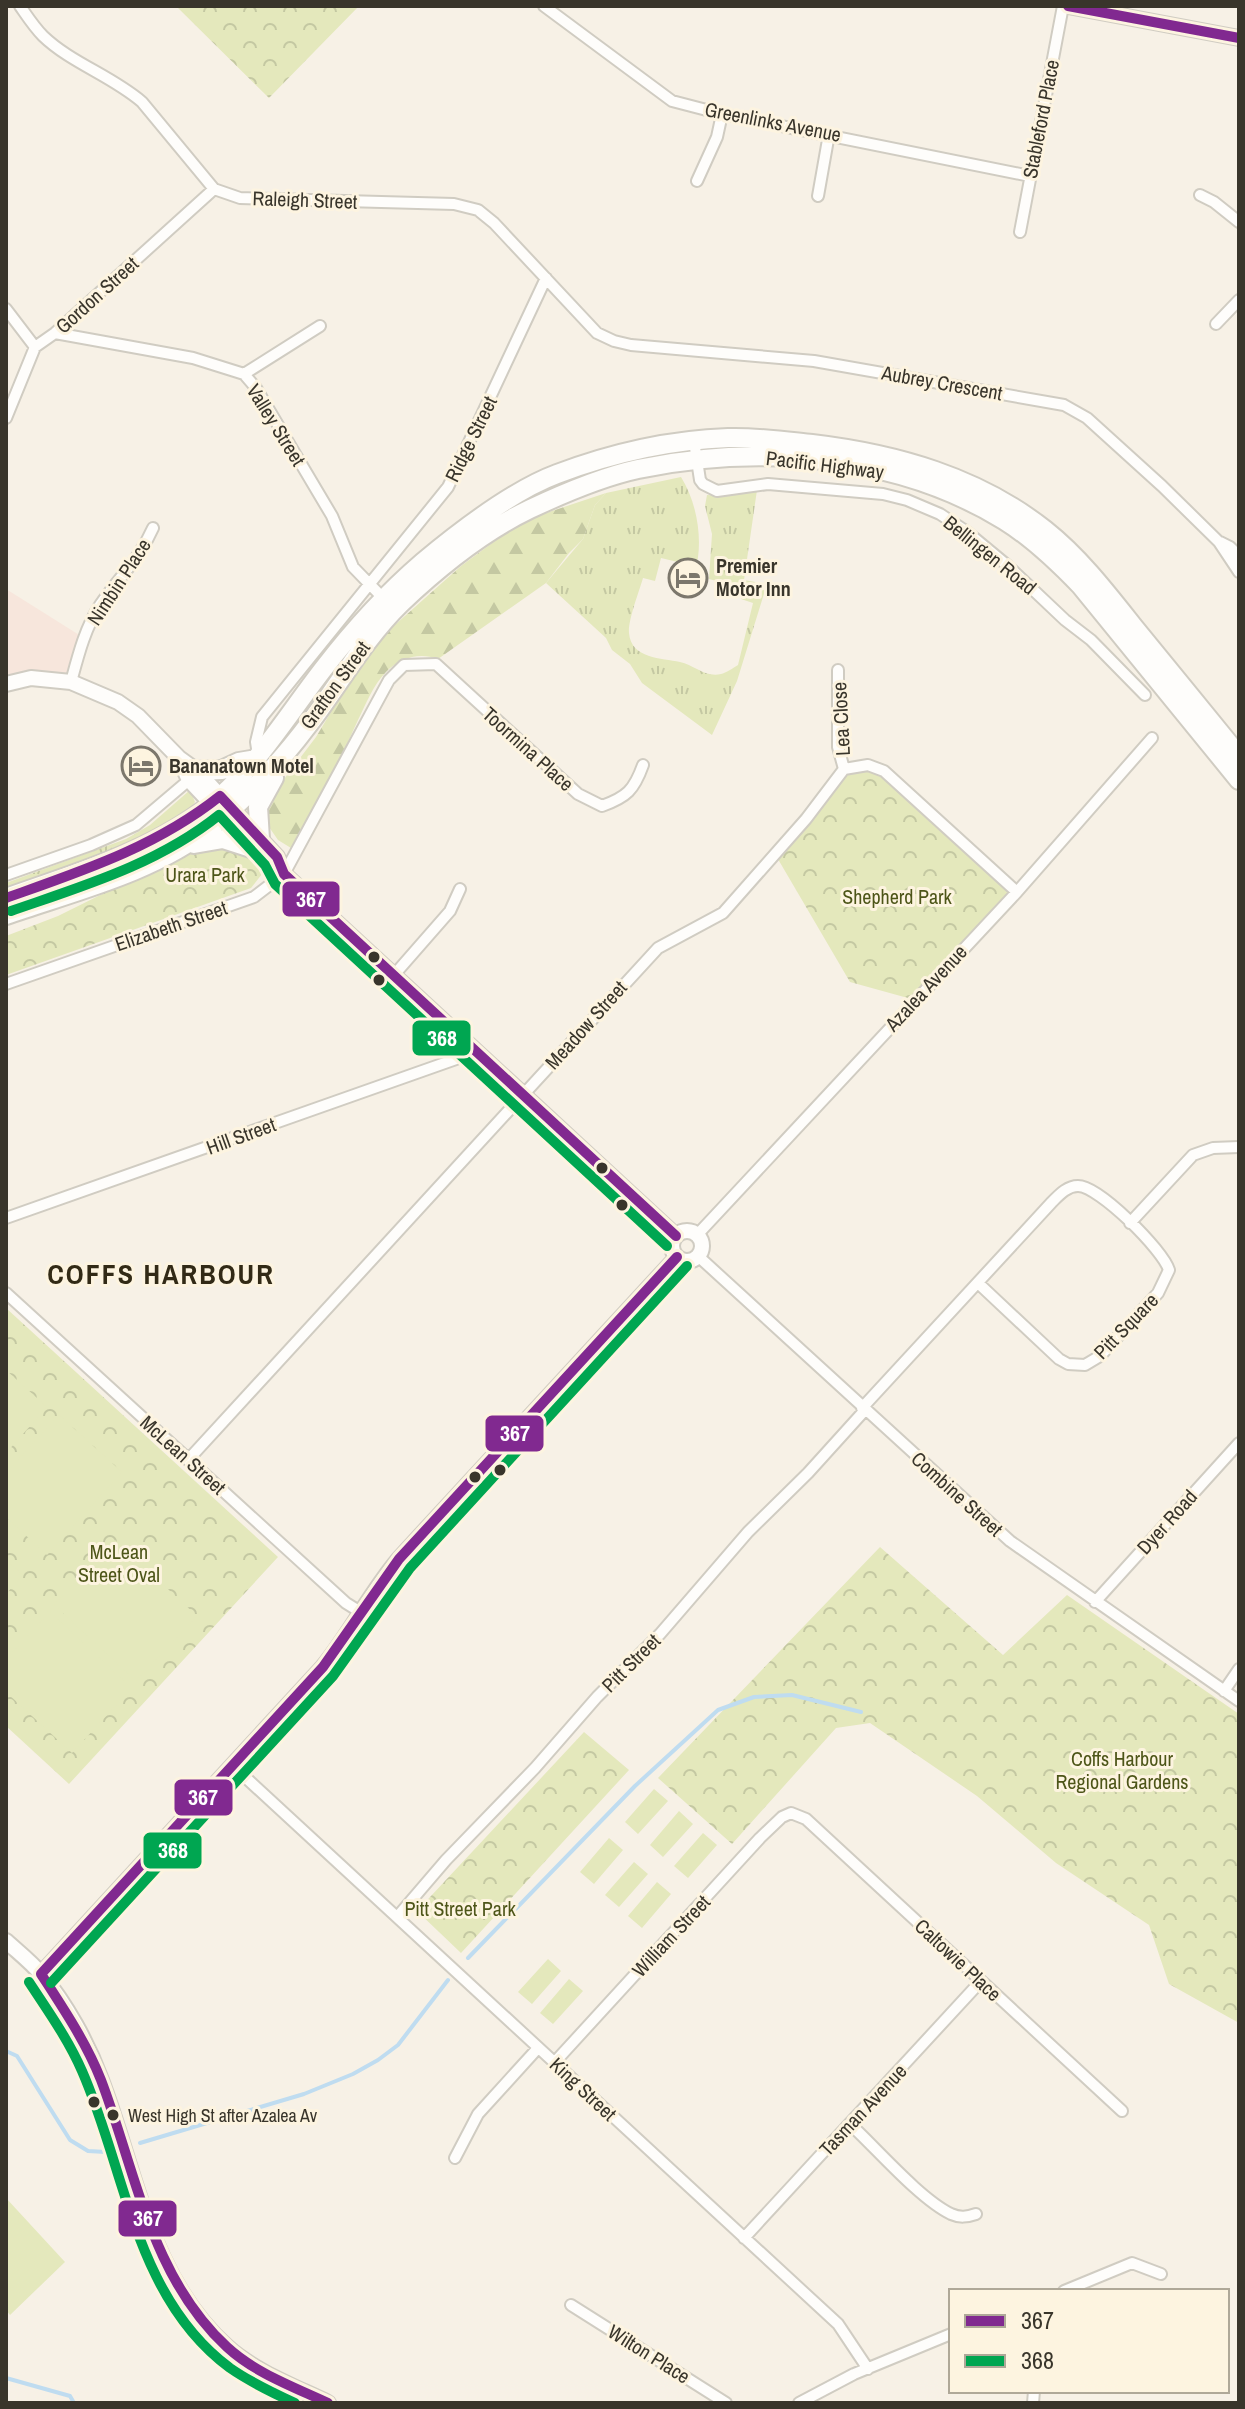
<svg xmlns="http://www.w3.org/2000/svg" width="1245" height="2409" font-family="'Archivo Narrow',sans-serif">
<defs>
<pattern id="grass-tufts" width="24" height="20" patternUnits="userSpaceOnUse" patternTransform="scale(2)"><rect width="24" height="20" fill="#e4e8bc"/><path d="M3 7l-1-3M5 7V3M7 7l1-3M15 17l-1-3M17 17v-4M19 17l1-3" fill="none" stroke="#c4c8a2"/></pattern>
<pattern id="forest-firs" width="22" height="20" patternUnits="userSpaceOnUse" patternTransform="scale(2)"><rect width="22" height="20" fill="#e4e8bc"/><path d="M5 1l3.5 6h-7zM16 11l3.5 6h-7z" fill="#c4c8a2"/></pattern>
<pattern id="park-crowns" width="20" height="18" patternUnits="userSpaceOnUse" patternTransform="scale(2)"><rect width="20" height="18" fill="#e4e8bc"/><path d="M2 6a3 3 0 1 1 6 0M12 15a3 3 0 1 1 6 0" fill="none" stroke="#c4c8a2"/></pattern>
</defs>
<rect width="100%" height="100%" fill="#f7f1e6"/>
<path fill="#f7e6dc" d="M6,589L84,638L71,682L6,684Z"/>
<path fill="url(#grass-tufts)" d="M681,477C697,502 704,542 695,571L685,569L686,564L661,558L655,581L643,578C639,592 628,620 629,633C631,659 662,658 680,662C694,665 706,678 721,674C726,673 733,668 738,665L753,603L741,599L743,588L709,579L712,534L705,506L707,495L728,496L757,490L744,580L767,584L737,681L712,735L642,683L630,664L612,650L606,638L546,583L583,539L595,505L606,493Z
M190,790L195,802C175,837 47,877 6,892V883L126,839L150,825Z"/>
<path fill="url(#forest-firs)" d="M606,493L595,505L583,539L569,553L546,583L438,659C419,652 400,658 386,672C373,685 366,704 358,720C338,762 322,812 291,848L278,840L269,827L267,807L281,783L316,737L369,648L461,566L522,521Z"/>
<path fill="url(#park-crowns)" d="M176,6H359L269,98Z
M844,769L884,771L1017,892L915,1000L850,982L775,854Z
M197,847L240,848L261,863L262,874L251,888L6,975V936L58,916Z
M6,1308L278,1557L69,1784L6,1726Z
M880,1547L1003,1655L1067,1595L1239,1714V2023L1169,1984L1149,1925L1056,1863L977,1796L870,1723L836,1728L732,1844L658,1778Z
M584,1732L629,1770L461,1953L417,1911Z"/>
<path fill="#e4e8bc" d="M6,1370L47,1407L6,1453Z
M59,1415L122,1472L47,1555L6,1517V1473Z
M115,1540L197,1616L136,1681L54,1605Z
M6,1560L23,1575L6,1594Z
M50,1612L132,1688L72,1753L6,1692V1659Z
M654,1789L668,1801L638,1834L625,1822Z
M679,1811L693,1824L663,1857L650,1845Z
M703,1833L717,1845L688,1878L674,1866Z
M609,1838L623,1850L594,1884L580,1872Z
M634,1862L648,1874L619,1907L605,1895Z
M657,1882L671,1894L642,1928L628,1916Z
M548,1959L561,1971L532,2004L518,1992Z
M569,1979L583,1991L553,2024L540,2013Z
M6,2198L65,2262L10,2315L6,2310Z"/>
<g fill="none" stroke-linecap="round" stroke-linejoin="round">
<path stroke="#bfdcf0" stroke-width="4" d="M468,1958L635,1786L718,1710L754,1697L792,1695L861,1712
M6,2051L17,2056L70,2140L88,2151L106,2152
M140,2143L304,2094L353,2074L378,2060L398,2045L448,1980
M6,2378L70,2396L74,2403"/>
<g stroke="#d0ccc2" stroke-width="14">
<path id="minor" d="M20,6C27,16 34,27 43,36C71,63 112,76 142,102L214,189L240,198L454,204L478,210L494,223L597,333L614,341L631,345L814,361L1064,405L1087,418L1162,486L1219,542L1239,572
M544,6L672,101L722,114L1030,176
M697,181L717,137L722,114
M1200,195L1214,202L1239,222
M818,196L829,134
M1020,232L1063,6
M6,309L35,347
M1216,324L1239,300
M55,333L193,358L244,374L256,388L332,516L353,567L384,599
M244,374L320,326
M6,418L35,347L55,333L214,189
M694,441L700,480L703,484L717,491L768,484L883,494L907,500L940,514L967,532L1008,566L1065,620L1091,640L1145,695
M1220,542L1230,547L1239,556
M838,670V747L844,769
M71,682C78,656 85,628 100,605C119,577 139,560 153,528
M258,755L256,742L262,717L448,487L546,278
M6,875L91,845L136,825L189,780
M394,975L450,911L460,889
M6,984L254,897L284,874L389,680L404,665L436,664L578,794L602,806C627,797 634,790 643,765
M6,1218L476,1052
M1130,1223L1193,1155L1213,1148L1239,1147
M697,1235L1017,892L1152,738
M698,1256L1010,1541L1239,1701
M6,1293L346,1603L362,1613
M862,1408L1052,1202C1059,1195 1067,1186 1078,1186C1099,1186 1163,1250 1169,1270L1158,1293L1100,1356L1085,1365L1068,1364L1059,1359L978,1283
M188,1460L658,948L723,913L806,819L844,769L868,765L884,771L1017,892
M1095,1602L1239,1443
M1224,1691L1239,1669
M232,1765L838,2324L868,2369
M398,1916L446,1860L535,1768L597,1697L660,1634L748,1532L808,1473L865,1410
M554,2063L760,1838L782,1817L791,1813L806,1819L1122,2111
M850,2124C877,2149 920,2199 951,2214C960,2218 967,2217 976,2214
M455,2158L478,2114L538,2048
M744,2238L981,1981
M1064,2291L1132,2263L1161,2274
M571,2305L726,2403
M799,2403L854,2374L951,2334
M1033,2403L1034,2391"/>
</g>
<g stroke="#d0ccc2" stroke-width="18">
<path id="tertiary" d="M1068,6L1239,38
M6,684L31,678L71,682L118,702L138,716L179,758L197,771L277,857L284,874
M179,758L189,780L269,865L284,874L676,1236
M672 1246a15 15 0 1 1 30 0a15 15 0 1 1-30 0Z
M41,1974L323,1667C351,1633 370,1593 399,1559L677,1257"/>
</g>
<g stroke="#d0ccc2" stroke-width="18">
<path id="secondary" d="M6,1941C18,1952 31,1962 41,1974C66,2004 88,2044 101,2080C136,2172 150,2279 227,2347C255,2372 295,2387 328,2403"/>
</g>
<g stroke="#d0ccc2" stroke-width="22">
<path id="trunk" d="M197,771L222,770L239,762L251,760
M260,839L258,807L274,778
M194,844L223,839L254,849
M6,898C78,872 153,852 213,803C257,766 289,713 324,668C354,629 387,593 423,562C459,532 514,490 557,474C610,454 671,440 728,438C756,437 784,441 812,444C896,454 978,477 1045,530C1079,557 1106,592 1133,626C1168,669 1204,713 1239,756
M6,915C75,891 153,873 211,827C248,797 283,759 312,720C342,680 365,638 401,603C439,567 482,532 530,509C564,493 601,477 638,469C759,444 896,454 1004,520C1033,538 1057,561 1081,586L1239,780"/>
</g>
<use href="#minor" stroke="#fefdfb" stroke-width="10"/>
<use href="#tertiary" stroke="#fefdfb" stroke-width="14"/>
<use href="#secondary" stroke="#fefdfb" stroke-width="14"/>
<use href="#trunk" stroke="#fefdfb" stroke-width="18"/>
<g stroke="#fdf4e0" stroke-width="16">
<path id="bus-1" d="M1068,6L1239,38
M6,898C82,871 156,847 220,796L277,857L284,874L676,1236
M41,1974L323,1667L399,1559L677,1257
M41,1974C63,2008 86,2042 101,2080C136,2172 151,2277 227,2347C255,2373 294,2387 328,2403"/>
</g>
<g stroke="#fdf4e0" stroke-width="16">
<path id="bus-2" d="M11,911C83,886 158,864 219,815L265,865L275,884L667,1246
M29,1982C48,2011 68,2039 82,2071C126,2171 135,2298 230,2368C250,2382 273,2393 295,2403
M51,1983L333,1676L410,1568L687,1266"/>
</g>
<use href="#bus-1" stroke="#812990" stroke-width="10"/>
<use href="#bus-2" stroke="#00a651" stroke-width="10"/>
</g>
<defs>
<g id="hotel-ring" transform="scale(2)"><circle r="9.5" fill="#fdf4e0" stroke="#7c776c" stroke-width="1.5"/><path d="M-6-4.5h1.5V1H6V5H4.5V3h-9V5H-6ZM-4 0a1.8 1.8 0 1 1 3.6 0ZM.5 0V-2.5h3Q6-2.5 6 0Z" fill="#7c776c"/></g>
</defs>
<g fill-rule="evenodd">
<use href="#hotel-ring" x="688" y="578"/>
<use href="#hotel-ring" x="141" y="766"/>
</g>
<g fill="#39352b" stroke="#fdf4e0" stroke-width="3">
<circle cx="374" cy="957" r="7"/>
<circle cx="379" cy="980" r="7"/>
<circle cx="602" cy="1168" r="7"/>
<circle cx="622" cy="1205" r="7"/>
<circle cx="500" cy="1470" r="7"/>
<circle cx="475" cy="1477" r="7"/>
<circle cx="94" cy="2102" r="7"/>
<circle cx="113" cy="2115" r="7"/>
</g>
<g text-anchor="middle" stroke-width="6" stroke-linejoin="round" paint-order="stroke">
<g font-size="18" fill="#39352b" stroke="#fdf4e0" text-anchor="start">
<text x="128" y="2122">West High St after Azalea Av</text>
</g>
<g font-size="20" fill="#39352b" stroke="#fdf4e0">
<text transform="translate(1041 119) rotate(-79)" y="7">Stableford Place</text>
<text transform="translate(773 122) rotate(11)" y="7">Greenlinks Avenue</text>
<text transform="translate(305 200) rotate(2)" y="7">Raleigh Street</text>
<text transform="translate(97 295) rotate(-42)" y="7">Gordon Street</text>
<text transform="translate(942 383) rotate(10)" y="7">Aubrey Crescent</text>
<text transform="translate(276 425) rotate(58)" y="7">Valley Street</text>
<text transform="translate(471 439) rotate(-64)" y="7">Ridge Street</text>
<text transform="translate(825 465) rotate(7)" y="7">Pacific Highway</text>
<text transform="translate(990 555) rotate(39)" y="7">Bellingen Road</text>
<text transform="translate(119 582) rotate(-57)" y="7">Nimbin Place</text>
<text transform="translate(335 685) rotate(-54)" y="7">Grafton Street</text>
<text transform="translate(841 719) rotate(-93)" y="7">Lea Close</text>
<text transform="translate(528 749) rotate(42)" y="7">Toormina Place</text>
<text transform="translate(171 926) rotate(-19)" y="7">Elizabeth Street</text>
<text transform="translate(926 988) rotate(-47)" y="7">Azalea Avenue</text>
<text transform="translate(586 1025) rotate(-48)" y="7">Meadow Street</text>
<text transform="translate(241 1136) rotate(-20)" y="7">Hill Street</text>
<text transform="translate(1126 1326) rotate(-46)" y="7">Pitt Square</text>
<text transform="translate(183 1455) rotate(42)" y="7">McLean Street</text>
<text transform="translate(957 1494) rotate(42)" y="7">Combine Street</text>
<text transform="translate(1167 1522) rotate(-48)" y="7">Dyer Road</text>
<text transform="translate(631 1663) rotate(-45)" y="7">Pitt Street</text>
<text transform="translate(671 1936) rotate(-47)" y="7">William Street</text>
<text transform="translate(958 1960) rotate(43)" y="7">Caltowie Place</text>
<text transform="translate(583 2089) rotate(43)" y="7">King Street</text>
<text transform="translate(863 2110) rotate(-47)" y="7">Tasman Avenue</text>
<text transform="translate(649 2354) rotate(32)" y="7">Wilton Place</text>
</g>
<g font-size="20" font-weight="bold" fill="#39352b" stroke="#fdf4e0" text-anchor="start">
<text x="716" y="573">Premier<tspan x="716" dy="23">Motor Inn</tspan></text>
<text x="169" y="773">Bananatown Motel</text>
</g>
<g font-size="20" fill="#4d5518" stroke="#fdf4e0">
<text x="205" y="882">Urara Park</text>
<text x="897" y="904">Shepherd Park</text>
<text x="119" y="1559">McLean<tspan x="119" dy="23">Street Oval</tspan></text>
<text x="1122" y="1766">Coffs Harbour<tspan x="1122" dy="23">Regional Gardens</tspan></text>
<text x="460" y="1916">Pitt Street Park</text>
</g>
<g font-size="28" font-weight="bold" letter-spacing="2" fill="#322a16" stroke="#fdf4e0">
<text x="161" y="1284">COFFS HARBOUR</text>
</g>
</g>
<g stroke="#fdf4e0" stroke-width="3">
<rect x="281" y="880" width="60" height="38" rx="8" fill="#812990"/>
<rect x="411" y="1019" width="61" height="38" rx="8" fill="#00a651"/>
<rect x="484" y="1414" width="61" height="39" rx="8" fill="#812990"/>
<rect x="173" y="1778" width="61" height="39" rx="8" fill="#812990"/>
<rect x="142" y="1831" width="61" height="39" rx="8" fill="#00a651"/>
<rect x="117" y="2199" width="61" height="39" rx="8" fill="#812990"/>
</g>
<g font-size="22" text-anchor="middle" font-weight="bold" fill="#fff">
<text x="311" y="907">367</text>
<text x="442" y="1046">368</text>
<text x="515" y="1441">367</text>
<text x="203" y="1805">367</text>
<text x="173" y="1858">368</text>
<text x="148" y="2226">367</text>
</g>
<rect width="1245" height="2409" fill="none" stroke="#39352b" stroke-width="16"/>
<rect x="949" y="2289" width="280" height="104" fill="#fdf4e0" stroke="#afa898" stroke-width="2"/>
<rect x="965" y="2315" width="40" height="12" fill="#812990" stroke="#afa898" stroke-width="2"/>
<text x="1021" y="2329" font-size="24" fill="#39352b">367</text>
<rect x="965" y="2355" width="40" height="12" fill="#00a651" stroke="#afa898" stroke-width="2"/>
<text x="1021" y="2369" font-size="24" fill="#39352b">368</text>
</svg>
